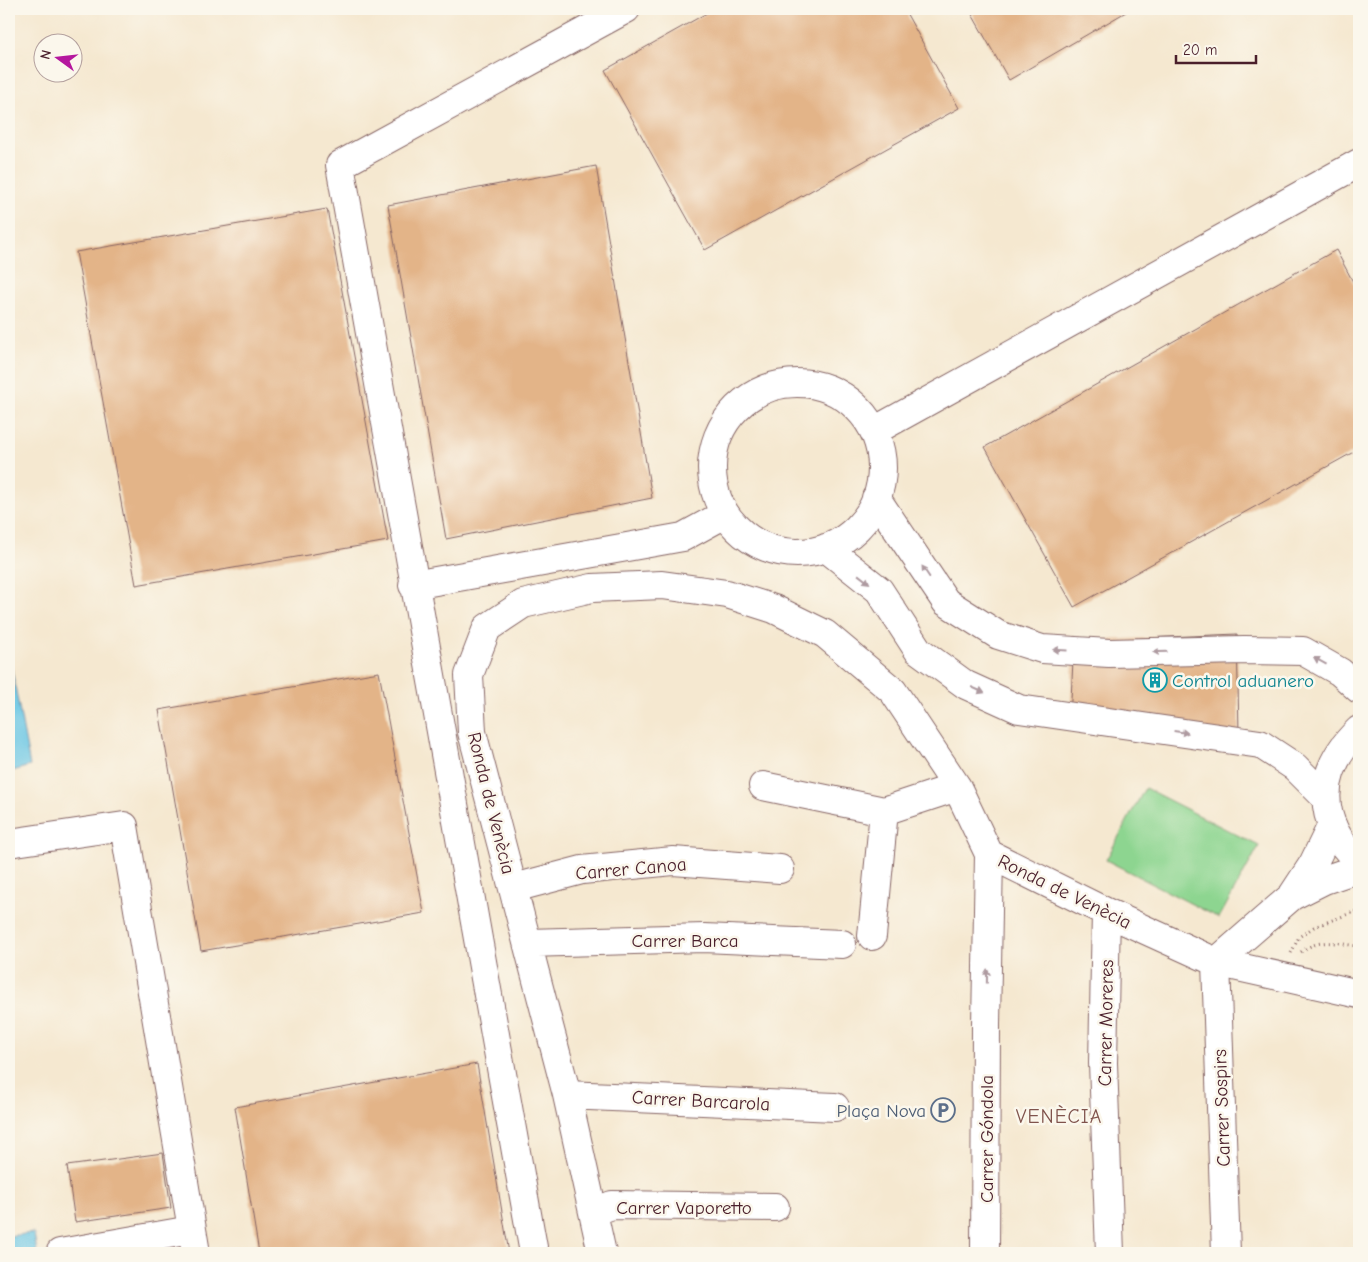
<svg xmlns="http://www.w3.org/2000/svg" width="1368" height="1262" font-family="'Comic Neue',sans-serif">
<rect width="100%" height="100%" fill="#fbf7ec"/>
<filter id="ink" filterUnits="userSpaceOnUse"><feTurbulence type="fractalNoise" baseFrequency=".02" numOctaves="2"/><feDisplacementMap in="SourceGraphic" scale="10" xChannelSelector="R" yChannelSelector="G"/><feConvolveMatrix kernelMatrix="1 2 1 2 8 2 1 2 1" color-interpolation-filters="sRGB"/></filter>
<filter id="wash" filterUnits="userSpaceOnUse"><feTurbulence type="fractalNoise" baseFrequency=".0096" numOctaves="4" result="noise"/><feDisplacementMap in="SourceGraphic" scale="20" xChannelSelector="R" yChannelSelector="G"/><feGaussianBlur stdDeviation="1.12" result="paint"/><feColorMatrix in="noise" values="0 0 0 0 0 0 0 0 0 0 0 0 0 0 0 0 0 1.4 0 .05"/><feComposite in="paint" operator="in"/></filter>
<g filter="url(#wash)">
<rect width="100%" height="100%" fill="#f5e8d0"/>
<path fill="#8dd590" stroke="#6c7a5e" d="M1145,788L1259,846L1219,918L1106,860Z"/>
<path fill="#66c5e4" stroke="#587288" d="M9,654L30,766L9,772Z
M34,1233L37,1253H9V1236Z"/>
<g id="blocks">
<path fill="#e3b488" d="M714,9H904L959,108L705,250L605,70Z
M969,9H1131L1009,80Z
M596,166L652,498L446,539L388,205Z
M327,209L388,541L136,585L76,252Z
M1336,250L1359,293V449L1074,607L985,447Z
M1237,634L1239,733L1070,719L1074,641Z
M379,672L424,913L201,951L159,710Z
M477,1064L509,1253H259L235,1107Z
M163,1153L171,1208L75,1222L67,1166Z"/>
</g>
</g>
<g filter="url(#ink)">
<use href="#blocks" fill-opacity="0" stroke="#866565" stroke-width="1"/>
<g fill="none" stroke-linecap="round" stroke-linejoin="round">
<g stroke="#866565" stroke-width="30">
<path id="minor" d="M712 468a85 85 0 1 1 170 0a85 85 0 1 1-170 0Z
M874,431L1359,163
M876,498L946,602L998,635L1042,649L1109,653L1244,650L1303,651L1340,672L1359,689
M826,548L879,590L918,650L966,685L1019,709L1260,744L1295,767L1326,798
M413,585L683,537L725,514
M763,786L884,811L957,787
M9,843L124,826L196,1253
M514,888L582,870L673,861L780,869
M1292,896L1313,864L1332,825
M1106,912L1103,1063L1110,1253
M872,936L884,811
M528,943L704,938L842,944
M1216,962L1226,1253
M1216,962L1292,896L1324,880L1359,868
M567,1095L835,1107
M593,1212L612,1205L775,1207
M60,1253L191,1230
M534,1253L340,165L626,9
M602,1253L567,1095L472,732L469,675L487,628L523,604L592,588L662,585L727,594L774,609L825,634L893,691L957,787L989,854L1106,912L1216,962L1359,994
M985,1253L986,1025L989,854"/>
</g>
<g stroke="#866565" stroke-width="30">
<path id="highway" d="M1359,730C1316,771 1315,821 1359,862"/>
</g>
<path stroke="#866565" stroke-width="3" stroke-dasharray="1 4" stroke-linecap="butt" d="M1301,952C1320,937 1337,944 1359,946
M1291,953L1299,937L1314,927L1359,910"/>
<use href="#minor" stroke="#fff" stroke-width="28"/>
<use href="#highway" stroke="#fff" stroke-width="28"/>
</g>
<defs><path id="oneway-solid" d="M-6-.8H1V-3.2L6.5 0L1 3.2V.8H-6Z" transform="scale(1.25)"/></defs>
<g fill="#ae9aa0">
<use href="#oneway-solid" transform="translate(926 572) rotate(-124)"/>
<use href="#oneway-solid" transform="translate(864 579) rotate(38)"/>
<use href="#oneway-solid" transform="translate(1060 650) rotate(-177)"/>
<use href="#oneway-solid" transform="translate(1160 652) rotate(179)"/>
<use href="#oneway-solid" transform="translate(1320 661) rotate(-151)"/>
<use href="#oneway-solid" transform="translate(978 690) rotate(24)"/>
<use href="#oneway-solid" transform="translate(1181 732) rotate(8)"/>
<use href="#oneway-solid" transform="translate(987 976) rotate(-89)"/>
</g>
</g>
<defs>
<g id="building-ring" transform="scale(1.25)"><circle r="9.5" fill="#fbf7ec" stroke="#0f9aa8" stroke-width="1.5"/><path d="M-4-6H4V6H1V3H-1V6H-4ZM-2.5-4.3h1.7v1.8h-1.7ZM.8-4.3h1.7v1.8H.8ZM-2.5-1h1.7V.8h-1.7ZM.8-1h1.7V.8H.8Z" fill="#0f9aa8"/></g>
<g id="parking-ring" transform="scale(1.25)"><circle r="9.5" fill="#fbf7ec" stroke="#5c6f8a" stroke-width="1.5"/><path d="M-3.5-5.5H1a3.5 3.5 0 0 1 0 7H-1V5.5H-3.5ZM-1-3.4V-.6H.8a1.4 1.4 0 0 0 0-2.8Z" fill="#5c6f8a"/></g>
</defs>
<g fill-rule="evenodd">
<use href="#building-ring" x="1155" y="680"/>
<use href="#parking-ring" x="943" y="1110"/>
</g>
<g text-anchor="middle" stroke-width="5" stroke-linejoin="round" paint-order="stroke">
<g font-size="19" fill="#0d838f" stroke="#fbf7ec" text-anchor="start">
<text x="1172" y="687">Control aduanero</text>
</g>
<g font-size="19" fill="#4a1f2b" stroke="#fbf7ec">
<text transform="translate(492 803) rotate(76)" y="7">Ronda de Venècia</text>
<text transform="translate(631 868) rotate(-5)" y="7">Carrer Canoa</text>
<text transform="translate(1065 891) rotate(26)" y="7">Ronda de Venècia</text>
<text x="685" y="947">Carrer Barca</text>
<text transform="translate(1105 1023) rotate(-89)" y="7">Carrer Moreres</text>
<text transform="translate(701 1100) rotate(3)" y="7">Carrer Barcarola</text>
<text transform="translate(1221 1108) rotate(-92)" y="7">Carrer Sospirs</text>
<text transform="translate(986 1139) rotate(-90)" y="7">Carrer Góndola</text>
<text x="684" y="1214">Carrer Vaporetto</text>
</g>
<g font-size="19" fill="#4e5e75" stroke="#fbf7ec" text-anchor="end">
<text x="926" y="1117">Plaça Nova</text>
</g>
<g font-size="20" letter-spacing="1" fill="#80534c" stroke="#fbf7ec">
<text x="1059" y="1123">VENÈCIA</text>
</g>
</g>
<rect width="1368" height="1262" fill="none" stroke="#fbf7ec" stroke-width="30"/>
<g transform="translate(58 58) rotate(285)"><circle r="24" fill="#fbf7ec" stroke="#b4a19f"/>
<path d="M0-4L9 19L0 12L-9 19Z" fill="#b5179e"/>
<text y="-8" font-size="14" font-weight="bold" text-anchor="middle" fill="#4a1f2b">N</text>
</g>
<path d="M1176 55v8h80v-8" fill="none" stroke="#4a1f2b" stroke-width="2.5"/>
<text x="1183" y="55" font-size="15" fill="#4a1f2b" stroke="#fbf7ec" stroke-width="4" paint-order="stroke">20 m</text>
</svg>
